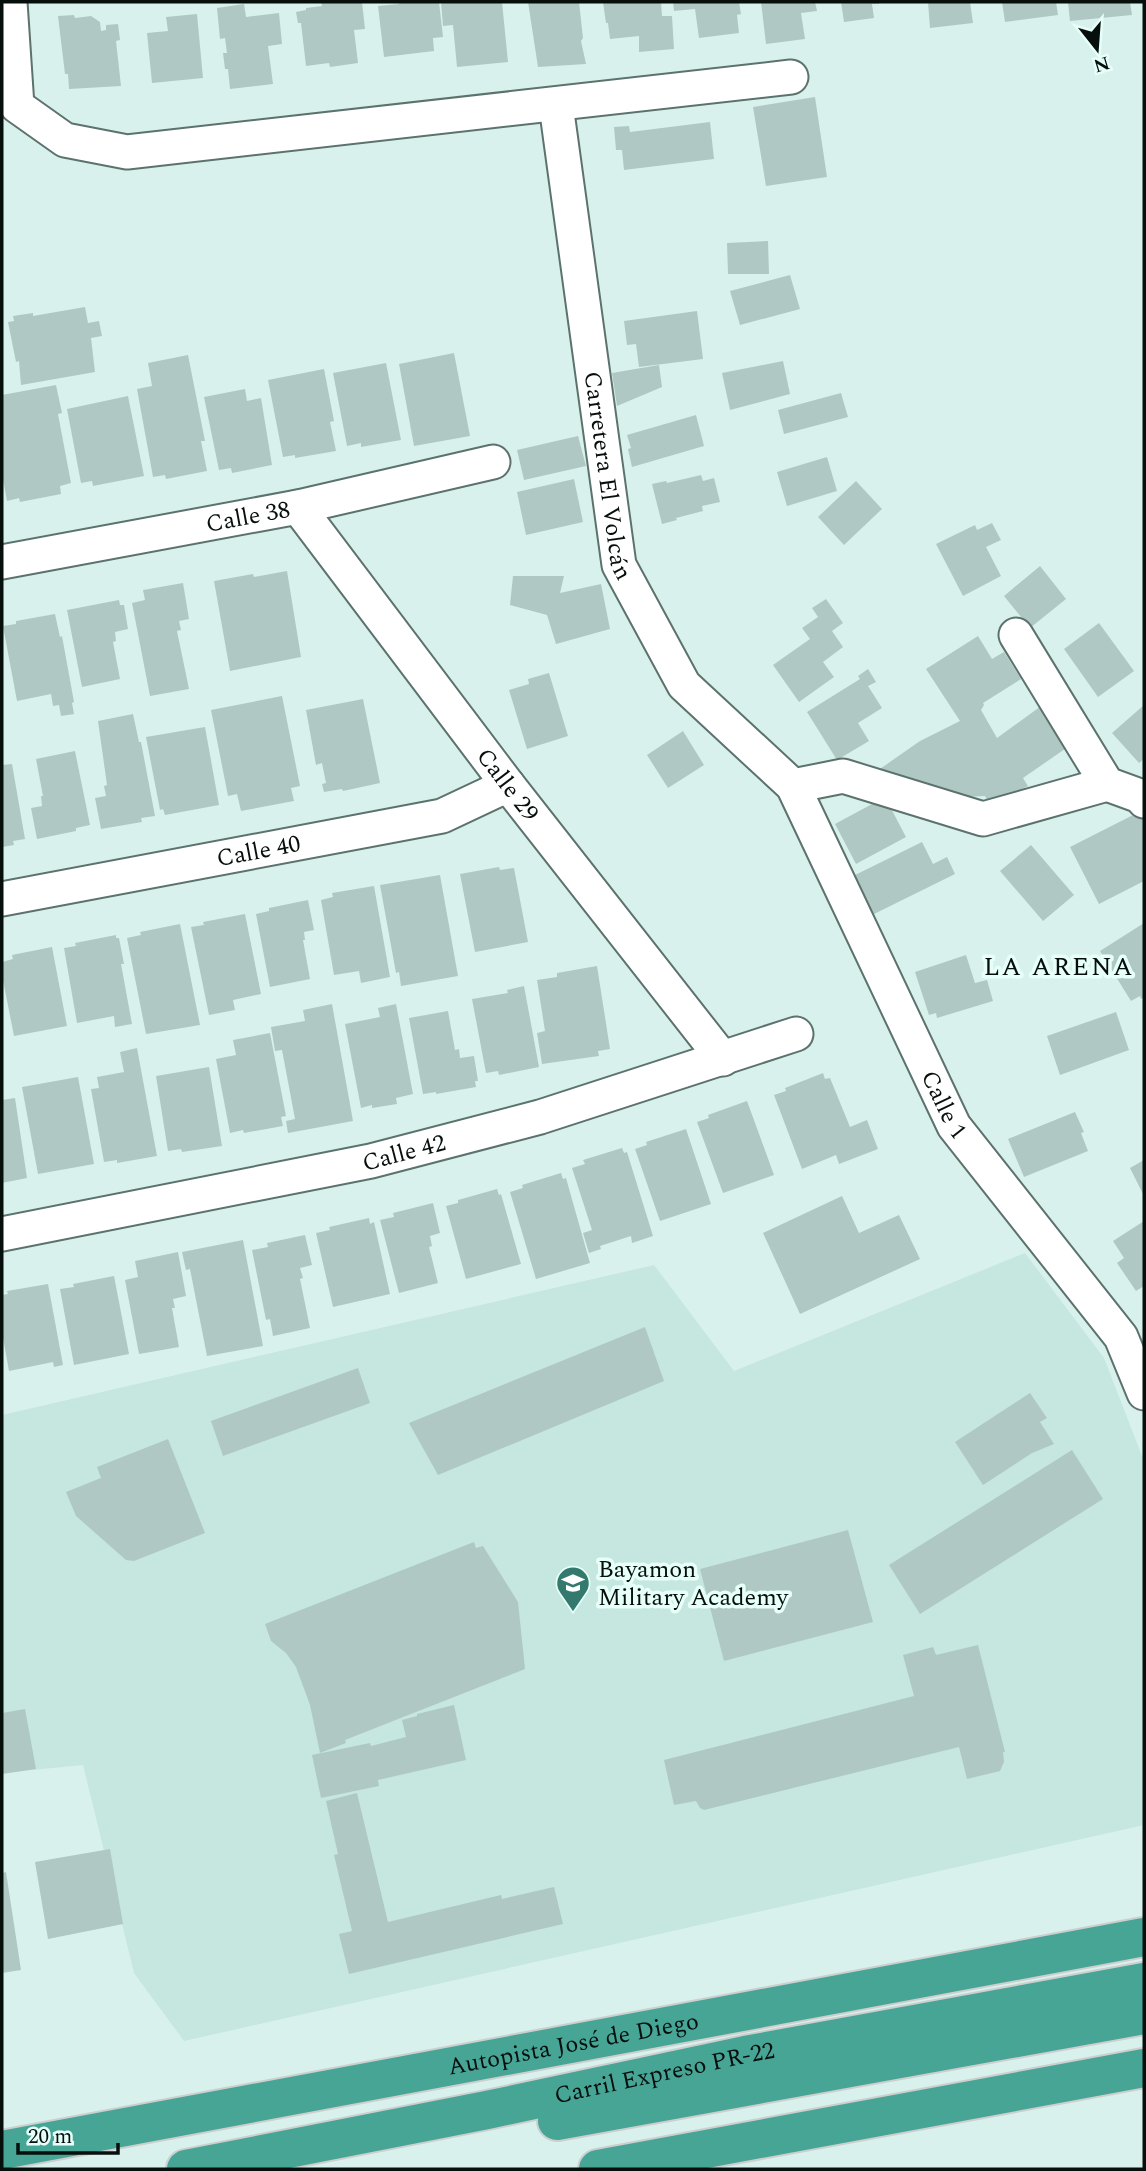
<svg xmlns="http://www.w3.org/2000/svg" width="1146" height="2171" font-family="Spectral,serif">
<rect width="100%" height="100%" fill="#d9f1ec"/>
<path fill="#c5e7e0" d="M1025,1253L1104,1358L1144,1461V1825L184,2041L134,1973L83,1765L2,1773V1415L654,1265L734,1371Z"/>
<path fill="#b0c8c3" d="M321,2H362L365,29L354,30L358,63L330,67L329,63L306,66L301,23H298L296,12L306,10V8L322,6Z
M399,2H439L443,37L433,38L434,51L384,57L378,6L399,4Z
M441,2H502L508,62L457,67L453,25L443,26Z
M528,2H579L583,38L581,41L586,64L538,67Z
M603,2H661L662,16H672L674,49L639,52V36L610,39L608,23H606Z
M673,2H739L741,14L737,15L739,33L699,38L695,9L674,11Z
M761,2H815L817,11L801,13L805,39L766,44Z
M841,2H879V4H872L874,18L844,22Z
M928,2H970L973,23L930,28Z
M1002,2H1056L1058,15L1005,22Z
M1068,2H1130L1132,15L1070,21Z
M244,4L246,17L279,13L282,44L268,46L273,84L230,89L228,69H225L223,53H227L225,38L220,39L217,8Z
M197,14L203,78L152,83L147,33L168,31L166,17Z
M74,15L75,18L91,16L100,22L101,31L106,30V25L118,24L120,40L116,41L121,86L69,89L68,74H65L58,16Z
M815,97L827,177L766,186L753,107Z
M710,122L714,159L624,170L622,150H616L614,127L629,126L630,132Z
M768,241L769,274H728L727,243Z
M790,275L800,309L740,325L730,291Z
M85,307L88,323L99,321L102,336L91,338L95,372L21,385L19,361L16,362L8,322L14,321L13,316L33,313V316Z
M697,311L703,359L639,367L636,344L627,345L624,321Z
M454,353L470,436L414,446L399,364Z
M188,355L205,441H201L207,471L166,479L165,475L153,477L137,389L152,386L148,363Z
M783,361L790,394L730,410L722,373Z
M386,363L401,440L361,447V443L347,446L333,373Z
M659,365L662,387L617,406L612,373Z
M324,369L334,421L330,422L336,451L295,458V455L283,457L268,380Z
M56,385L62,413L58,414L71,483L60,486L61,494L20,502L19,498L7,501L2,474V395Z
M245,389L247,401L261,398L272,465L232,473L231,468L219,470L204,397Z
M841,393L848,417L784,434L778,410Z
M128,396L144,476L93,486L92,481L81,483L67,409Z
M696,415L704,446L632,467L628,449L631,448L627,435Z
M578,436L586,466L524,480L517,450Z
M827,457L837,491L787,506L777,472Z
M701,475L703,481L714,478L720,502L702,506L703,511L676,518L677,520L662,524L652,484L666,481L667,483Z
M574,479L583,522L526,535L517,492Z
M856,481L882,509L844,545L818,517Z
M992,523L1001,540L986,547L1001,576L963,596L936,544L975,525L977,530Z
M1040,566L1066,599L1030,628L1004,596Z
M287,571L301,657L230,671L214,581L253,574L254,577Z
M513,576H564L560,593L601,584L610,629L556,644L547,615L510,605Z
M183,583L189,619L179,621L181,630L177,631L189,689L150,696L132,603L145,600L143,590Z
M826,599L843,623L832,631L843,647L823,662L834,677L799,702L773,665L810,639L802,628L818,617L812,608Z
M119,600L120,605H124L128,629L115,632L116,641L113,642L120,679L82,687L67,610Z
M55,614L60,637L62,636L74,702L72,703L74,714L61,716L59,705L53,706L51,694L17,701L3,626L16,624V621Z
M1099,623L1134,671L1098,697L1064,649Z
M978,636L992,659L1004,652L1021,679L983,703L984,705L981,710L997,738L1048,701L1075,742L1023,778L1028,786L990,806L985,796L943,798L877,771L920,741L960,721L926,669Z
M868,669L876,682L868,686L882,708L858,723L869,741L837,760L807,712L860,679L858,676Z
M549,673L568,736L527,749L509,690L529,684L528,679Z
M282,696L300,786L291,788L294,801L241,811L237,794L228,796L211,710Z
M363,699L380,783L343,791L342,789L324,792L322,784L326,783L322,763L316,765L306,710Z
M1144,705V759L1139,763L1112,733Z
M133,714L139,742H141L155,816L141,818L142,822L101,829L95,798L106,796L104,786L107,785L98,721Z
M205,727L219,805L165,815L163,809L160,810L146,737Z
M683,731L704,765L668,788L647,755Z
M75,751L90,825L76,828V831L37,839L31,808L42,806L41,796H43L36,759Z
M12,764L25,839L13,841L14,845L2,847V765Z
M885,797L906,837L856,864L835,824Z
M1141,811L1144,818V881L1099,904L1070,847Z
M922,842L933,864L947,857L955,874L870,916L851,877Z
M1031,845L1074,895L1043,921L1000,871Z
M499,867L500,870L514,868L528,942L475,952L460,874Z
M440,875L458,976L401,986L399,972L396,973L380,885Z
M374,886L390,977L361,983L359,971L334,975L321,900L333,897L332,893Z
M308,900L314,930L304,932L305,940H303L310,979L270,987L256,914L269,911V908Z
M245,914L261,994L233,1000L235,1010L209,1015L191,927L204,925L203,922Z
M1144,923V997L1141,999L1140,996L1131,1001L1100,951Z
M180,924L200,1025L146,1034L127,938L141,935L140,932Z
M116,935V938H119L124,964H121L132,1024L115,1027L114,1016L77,1023L64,948L76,946L75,943Z
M52,947L67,1026L14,1036L2,975V962L13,959L12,955Z
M966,955L975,983L987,980L993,1001L937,1018L936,1013L929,1015L915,972Z
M597,966L610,1049L598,1051L599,1056L542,1064L537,1033L545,1031L537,980L557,977V973Z
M524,986L539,1067L499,1075L498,1071L486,1073L472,999L508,993L507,990Z
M332,1004L353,1121L288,1133L286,1121L295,1119L282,1050L275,1051L271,1027L305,1021L303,1010Z
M396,1004L413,1094L396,1098L397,1104L372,1108V1105L361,1108L345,1024L380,1017L378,1008Z
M448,1011L455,1050L459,1049L460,1058L474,1056L478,1081H475L476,1087L436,1094V1092L423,1094L409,1018Z
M1116,1012L1129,1050L1060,1075L1047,1036Z
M270,1033L286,1116L281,1117L283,1126L244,1133L243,1130L230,1133L216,1059L236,1055L233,1040Z
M137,1048L157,1156L117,1163V1160L104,1162L91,1089L99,1088L97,1077L124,1072L120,1052Z
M209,1067L222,1146L182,1152L181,1149L168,1151L156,1076Z
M823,1073L825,1079L830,1078L850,1127L867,1120L878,1149L839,1164L836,1155L802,1169L774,1095L786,1091L785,1088Z
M78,1077L94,1164L38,1174L22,1087Z
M15,1098L27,1178L2,1183V1100Z
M747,1101L774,1175L723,1193L697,1122L709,1118L708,1115Z
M1075,1112L1084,1132L1081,1133L1088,1151L1024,1177L1008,1139Z
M686,1129L711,1204L660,1221L635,1149L647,1145L646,1142Z
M622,1148L624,1153L627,1152L653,1236L632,1243L631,1236L600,1246L601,1249L589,1253L583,1233L592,1230L572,1168L585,1164L583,1160Z
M1144,1160V1196L1130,1168Z
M561,1173L563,1179L566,1178L590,1263L536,1279L510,1192L523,1188L522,1185Z
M497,1189L499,1195L501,1194L521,1264L466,1279L446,1206L458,1203V1200Z
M842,1196L859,1233L899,1215L920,1259L800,1314L763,1233Z
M433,1203L440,1233L430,1236L432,1246L429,1247L438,1283L399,1293L380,1220L394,1217L393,1213Z
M369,1218L370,1224L374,1222L390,1294L333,1307L316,1233L330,1230L329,1227Z
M1144,1221V1286L1136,1291L1117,1263L1124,1258L1113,1241Z
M305,1235L312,1265L300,1268L303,1278L300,1279L310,1328L273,1336L270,1319L266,1320L252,1250L268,1247L267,1243Z
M243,1240L263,1346L207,1356L190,1269L186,1270L182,1252Z
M178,1252L186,1296L173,1299L175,1308H172L179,1347L139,1354L125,1280L138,1277L135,1261Z
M114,1276L129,1354L74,1365L60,1289L74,1287L73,1284Z
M48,1284L63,1365L54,1367L53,1362L9,1371L2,1332V1295L8,1294L7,1291Z
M645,1327L664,1381L438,1475L409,1423Z
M358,1368L370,1403L223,1456L211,1421Z
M1030,1393L1047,1418L1040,1422L1054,1444L1032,1453L983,1485L955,1442Z
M168,1439L205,1533L134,1561L126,1560L76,1516L66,1492L101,1478L97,1467Z
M1072,1450L1103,1499L920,1614L889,1565Z
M848,1530L873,1622L724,1661L700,1569Z
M474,1542L476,1548L483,1546L518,1602L525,1669L345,1740L346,1743L320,1753L310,1705L296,1667L286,1653L271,1641L265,1624Z
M978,1645L1005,1752H1003L1004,1762L1000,1771L967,1779L959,1747L704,1810L700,1808L696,1801L674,1805L664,1760L914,1696L903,1655L933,1647L936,1655Z
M454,1705L466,1760L378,1780L379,1786L321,1798L312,1755L370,1743L371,1746L406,1737L402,1720L417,1716V1714Z
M25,1709L36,1769L2,1774V1713Z
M357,1793L388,1922L501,1895L502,1899L554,1887L563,1924L349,1974L339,1934L352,1931L334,1855L338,1854L326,1801Z
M110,1849L123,1924L48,1939L35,1862Z
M6,1872L21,1970L2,1973V1873Z"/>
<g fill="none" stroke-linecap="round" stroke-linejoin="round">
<g stroke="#5c726d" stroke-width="37">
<g id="minor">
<path d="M10,2L17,106L65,140L127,152L791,77"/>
<path id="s1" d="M556,105L619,565L684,685L793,786L954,1126L1121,1337L1144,1393"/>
<path id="s2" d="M298,507L508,785L723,1059"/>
<path id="s3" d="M2,562L298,507L493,462"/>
<path d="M1016,635L1107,784L1140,796L1144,801"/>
<path d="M793,786L843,776L983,819L1107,784"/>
<path id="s4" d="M2,899L442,816L508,785"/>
<path id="s5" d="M2,1234L371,1161L540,1117L796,1034"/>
</g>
</g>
<g stroke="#cdcfcf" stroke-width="42">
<g id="highway">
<path d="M557,2121L1144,2015"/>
<path id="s6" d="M2,2150L1144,1937"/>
<path id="s7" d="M186,2169L487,2110L745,2055L1144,1982"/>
<path d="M598,2169L1144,2068"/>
</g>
</g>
<use href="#minor" stroke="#fff" stroke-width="33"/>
<use href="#highway" stroke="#47a596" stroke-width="38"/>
</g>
<defs>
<g id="school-pin" transform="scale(1.75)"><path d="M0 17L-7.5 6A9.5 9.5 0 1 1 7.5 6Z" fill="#34796e" stroke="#e6fff9"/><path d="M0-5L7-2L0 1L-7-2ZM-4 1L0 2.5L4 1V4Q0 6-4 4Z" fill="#fff"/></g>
</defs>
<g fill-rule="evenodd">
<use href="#school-pin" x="573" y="1583"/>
</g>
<g text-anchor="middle" stroke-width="7" stroke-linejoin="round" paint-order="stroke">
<g font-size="24" fill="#070f0d" stroke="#e6fff9">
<text dy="8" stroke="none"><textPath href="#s1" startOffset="374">Carretera El Volcán</textPath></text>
<text dy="8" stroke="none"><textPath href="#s3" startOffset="250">Calle 38</textPath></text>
<text dy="8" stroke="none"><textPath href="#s2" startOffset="348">Calle 29</textPath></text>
<text dy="8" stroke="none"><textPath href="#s4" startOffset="261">Calle 40</textPath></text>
<text dy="8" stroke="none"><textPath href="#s1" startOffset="1102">Calle 1</textPath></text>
<text dy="8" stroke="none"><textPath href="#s5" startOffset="410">Calle 42</textPath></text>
<text dy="8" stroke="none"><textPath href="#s6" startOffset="581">Autopista José de Diego</textPath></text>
<text dy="8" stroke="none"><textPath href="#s7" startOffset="488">Carril Expreso PR-22</textPath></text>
</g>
<g font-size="24" fill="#070f0d" stroke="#e6fff9" text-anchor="start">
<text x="598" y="1577">Bayamon<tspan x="598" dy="28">Military Academy</tspan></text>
</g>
<g font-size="26" letter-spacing="2" fill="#070f0d" stroke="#e6fff9">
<text x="1059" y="975">LA ARENA</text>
</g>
</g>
<rect width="1146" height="2171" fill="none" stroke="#070f0d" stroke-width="7"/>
<g transform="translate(1097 49) rotate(163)" stroke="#e6fff9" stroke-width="5" paint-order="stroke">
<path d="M0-5L12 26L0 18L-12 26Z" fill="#070f0d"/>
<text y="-10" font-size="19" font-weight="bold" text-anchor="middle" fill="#070f0d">N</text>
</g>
<path d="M18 2143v10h100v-10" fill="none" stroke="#070f0d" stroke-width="3.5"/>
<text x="28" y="2143" font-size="21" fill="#070f0d" stroke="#e6fff9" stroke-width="5" paint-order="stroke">20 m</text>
</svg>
